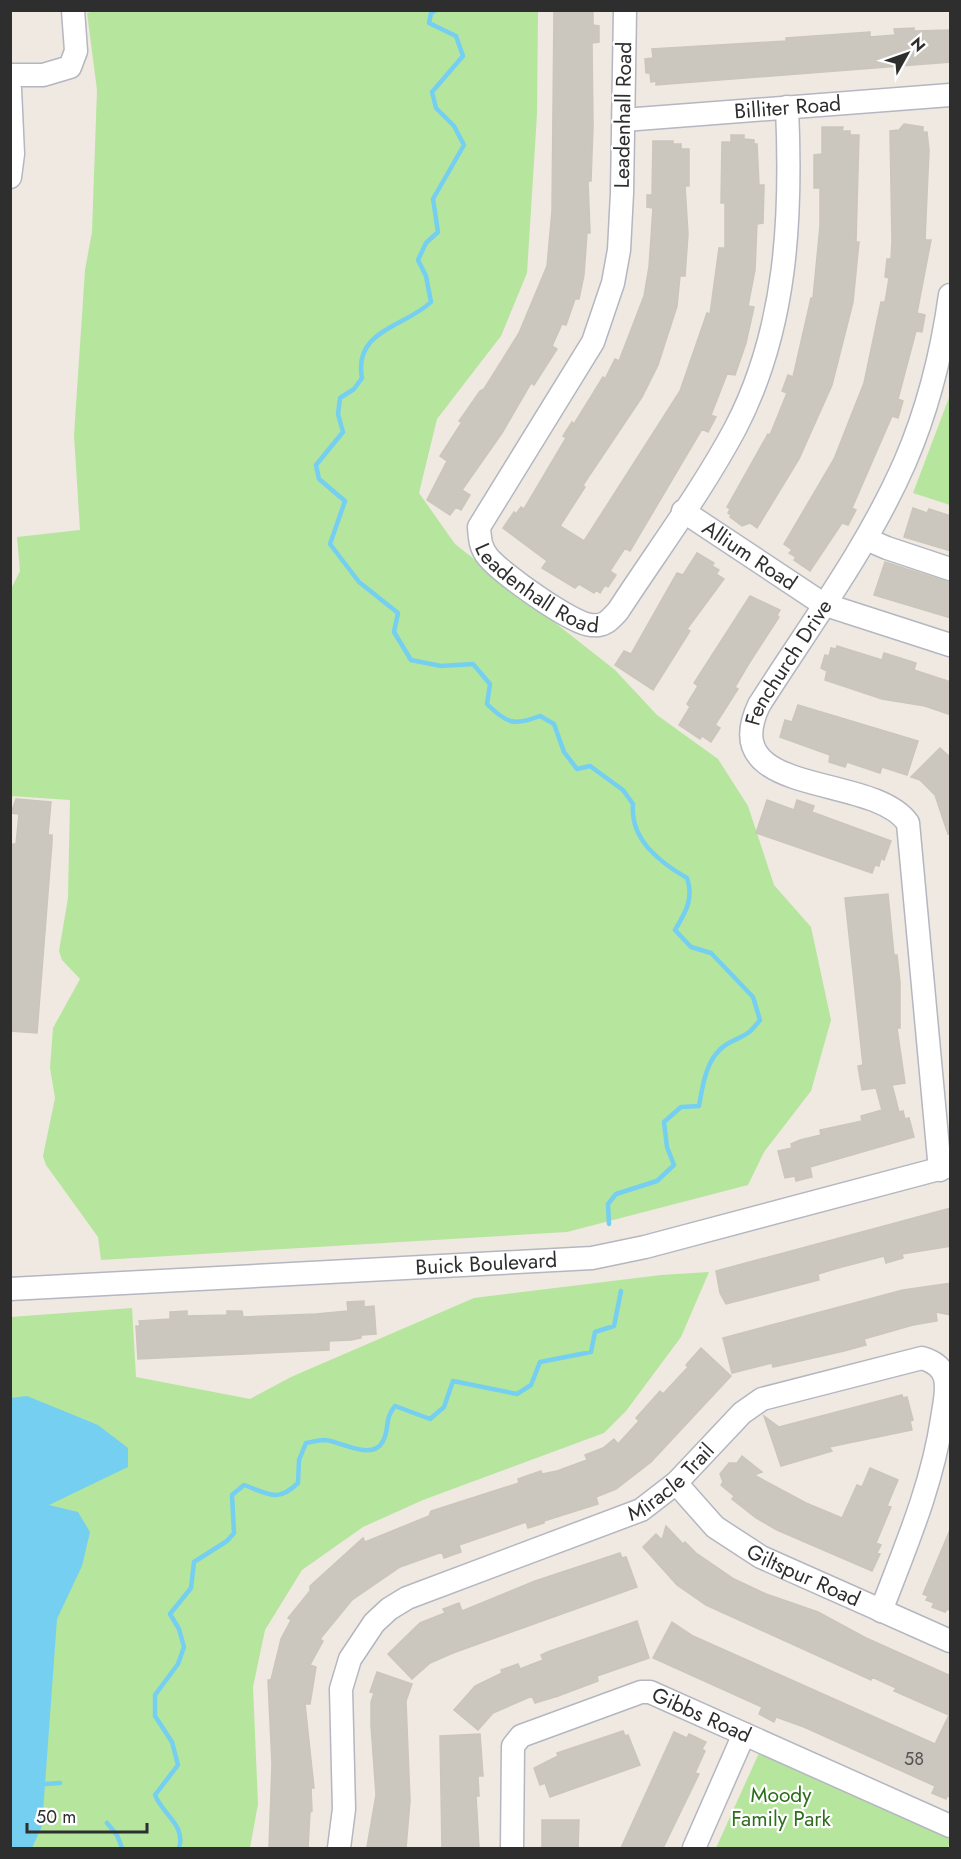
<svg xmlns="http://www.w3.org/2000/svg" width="961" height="1859" font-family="Jost,sans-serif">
<rect width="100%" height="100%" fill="#efe9e1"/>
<path fill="#b6e59e" d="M98,10L538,11L537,114L527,273L501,336L437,419L419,493L455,544L615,670L657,715L718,759L748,806L774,885L811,927L831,1020L811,1091L764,1152L748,1185L567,1232L101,1260L98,1237L46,1165L43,1156L55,1098L50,1068L53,1028L80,979L62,960L59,951L68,898L70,800L11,796L10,591L20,571L17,537L80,530L74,435L85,270L92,232L97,90L87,13Z
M950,395V505L913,493Z
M709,1272L681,1337L626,1411L604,1433L423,1500L363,1527L302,1570L265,1630L253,1687L258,1804L250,1848H11V1317L132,1308L136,1377L250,1399L291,1377L474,1298L661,1275Z
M759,1753L945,1834L950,1840L948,1848H716Z"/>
<path fill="#75cff0" d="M27,1396L98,1425L128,1448V1467L49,1505L78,1512L90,1532L82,1566L57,1619L42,1826L32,1848H11L10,1398Z"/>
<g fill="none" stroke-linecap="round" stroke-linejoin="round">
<path stroke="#75cff0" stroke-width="4.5" d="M436,10L431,13L429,23L456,36L463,56L432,92L436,108L454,126L464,145L433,199L438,232L426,243L418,260L426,276L431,302C405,327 353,330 362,378L354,389L340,398L338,414L343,432L316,465L319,479L345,501L330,544L359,582L398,613L394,632L411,660L441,666L473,664L490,684L487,704C507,724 514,726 540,716L554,724L564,752L577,769L590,766L623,790L633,804C630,839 659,862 687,878C694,898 686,912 675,930L691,947L711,953L753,997L760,1020C746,1038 745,1034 727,1044C706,1057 703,1084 699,1106L681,1107L664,1122L667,1147L674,1165L657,1181L616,1194L608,1204L609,1224
M45,1784L60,1783
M107,1823L117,1835L122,1848
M179,1848C186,1825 163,1815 155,1795L178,1765L172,1742L155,1716V1695L178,1664L184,1647L179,1629L170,1614L191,1588L194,1562L227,1541L234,1533L232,1495L244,1485C269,1494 277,1503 298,1483L299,1460L306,1443C312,1442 319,1440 325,1440C340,1441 373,1462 383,1441C390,1428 384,1419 395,1406L430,1419L444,1407L453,1381L517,1394L531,1385L540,1362L591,1352L595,1332L614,1326L621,1291"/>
</g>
<path fill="#cbc7bf" stroke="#cbc5ba" stroke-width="1.5" d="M554,10H593V25L599,26V42L592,43L593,126L591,181H588L590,233H587L584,275L579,299H575L566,325L562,324L552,346L557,349L534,385L531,383L502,433L462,490L470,495L461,510L456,507L450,515L427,500L447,461L440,456L462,422L459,421L480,391L484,389L519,333L547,266L552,211Z
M914,28V31L951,30V62L656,85V81L651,82L650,73H646L645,59L653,58L652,49L786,41V38L870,32V37L895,35L894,29Z
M904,124L923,127V132H927L929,150L925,240H931L917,313L925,315L922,332L916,331L898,399L903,401L898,418L892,416L852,508L856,510L848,525L842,523L810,571L794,560L796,557L789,553L792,550L784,544L834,459L864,383L881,302H885L889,278L885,277L887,259H891L892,241L890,131L899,130Z
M822,127H843L842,131H850V135H859L856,242H859L853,302L832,385L799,459L757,528L750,523L742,526L730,517L732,516L728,513L730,509L727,507L768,434L770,435L787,393L782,391L788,375L793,377L811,298H813L820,226V188H814V155L822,154Z
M731,135H744V139L754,140V144H757L759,185H764L763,223L757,224L755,270L748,306L754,307L746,343L735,375L727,374L711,415L716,417L708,432L702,429L630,551L625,548L610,571L616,575L608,587L605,585L600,593L596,590L594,593L579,584L575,588L542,568L547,561L503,528L514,512L516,514L521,507L524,509L566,438L563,436L572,422L574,424L603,377L605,379L615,359L619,361L644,296L649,267L653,208L647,207V195H652L653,141H673V144H681V149H689V186H685L688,234L685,276H680L677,306L658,365L642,397L583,485L585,487L560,526L584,541L680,391L707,313L710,314L719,248H725V203H721L722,142H731Z
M913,508L927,513L929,509L951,516V551L904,537Z
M697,553L714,563L712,566L719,570L716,574L724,579L687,629L690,631L653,690L615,665L624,651L631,654L677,573L683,575Z
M885,562L951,583V618L874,595Z
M750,596L780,610L777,615L779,617L748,665L735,687L738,689L715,725L720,728L711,742L702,736L700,739L679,725L690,707L687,704L698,686L694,683Z
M837,646L882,660L884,653L916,663L914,670L951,682V715L925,706L882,699L825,680L827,671L821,668L825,655L829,656L831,648L836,649Z
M798,705L918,741L907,775L882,767L880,773L847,762L845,767L829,762L830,755L780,737L785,720L792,722Z
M940,748L951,758V833L948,834L935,795L920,780L911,777Z
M16,799L51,802L48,835H52V842L37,1033L10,1031V844H16L19,814L11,813Z
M767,800L794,810L797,800L814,806L812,812L891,841L884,860L881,858L879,866L875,865L872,873L756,833Z
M888,894L894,955H897L900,982V1028H897L905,1083L892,1085L899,1112L903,1111L905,1119L909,1118L914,1137L810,1167L812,1177L796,1181L795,1176L785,1178L778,1151L792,1148L791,1144L800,1140L821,1135L820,1130L862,1121L861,1116L882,1110L876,1088L862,1090L858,1066L863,1065L845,898Z
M951,1208V1246L902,1254L903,1258L886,1263L884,1256L838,1268L818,1274L819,1280L726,1304L720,1293L716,1271Z
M951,1283V1315L936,1312L937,1321L913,1325L864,1339L866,1345L844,1351L773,1367L772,1363L732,1373L723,1338L903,1290Z
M364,1301V1307L374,1306L376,1334L361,1335V1338L351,1340L329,1341V1350L138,1359L136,1326H140L139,1321L170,1319V1312L187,1311V1316L227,1315V1311H242L243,1317L316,1314L348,1311L347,1302Z
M701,1348L731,1376L651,1462L616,1489L596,1497L598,1504L544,1521V1523L528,1528L526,1522L506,1529L459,1545L461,1552L444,1558L442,1552L400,1567L352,1600L320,1639L323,1641L310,1665L316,1667L310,1704H305L314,1788H311L312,1811L310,1812L308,1848H269L272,1764L268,1680H271L281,1639L291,1620L288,1618L310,1591V1586L363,1538L365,1542L429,1516L431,1511L519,1483L518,1479L541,1471L542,1474L557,1471L587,1460L585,1455L603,1448L614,1439L618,1444L639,1421L636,1418L660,1391L663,1394L688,1367L686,1365Z
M902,1395L903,1398L907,1397L913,1420L910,1421L912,1430L829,1447L832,1451L781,1466L764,1416L779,1427Z
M742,1456L762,1472L754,1475L806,1503L842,1518L857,1485L862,1487L870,1468L898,1480L887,1506L891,1507L876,1543L881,1545L877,1553L880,1554L872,1571L777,1530L756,1518L732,1499L734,1496L721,1485L723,1482L720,1474L729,1463H737Z
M666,1526L683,1544L685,1542L696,1553L734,1579L766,1594L818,1612L866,1638L951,1676V1797L947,1796L946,1799L932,1793L935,1786L804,1727L776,1717L774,1722L759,1714L762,1707L653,1658L672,1622L693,1636L935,1744L949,1715L894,1691L896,1688L872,1677L871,1680L706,1605L677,1585L643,1547L656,1534L662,1540Z
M950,1530L951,1611L947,1609L945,1612L932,1607L934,1603L926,1600L928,1596L923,1594Z
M620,1553L622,1558L626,1557L637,1587L453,1653L430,1663L412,1679L388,1654L420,1623L445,1613L443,1609L446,1608L459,1603L462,1611L535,1581Z
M637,1621L649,1658L597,1676L598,1681L558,1696L535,1703L532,1696L493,1713L478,1730L454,1710L475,1686L502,1673L501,1670L518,1664L520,1669L543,1660L541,1655L550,1651Z
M377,1672L412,1684L406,1701L410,1801L406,1848L367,1847L376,1795L371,1725V1702L374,1693L370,1692Z
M623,1731L625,1736L628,1735L640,1765L550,1797L545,1783L540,1785L534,1768L558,1756L557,1753Z
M674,1732L687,1738L689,1734L706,1742L702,1749L705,1751L695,1773L699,1774L663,1848H621Z
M480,1734L483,1776H478L479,1796H476L479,1848H442L440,1736Z
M542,1820H579L578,1848H542Z"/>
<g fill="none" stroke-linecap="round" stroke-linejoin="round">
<g stroke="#b4b7c1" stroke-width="25">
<g id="minor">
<path id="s1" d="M625,10L622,193L619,250L613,283L593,342L479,527C480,539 480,547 488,557C501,573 572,624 591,625C604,627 610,620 618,611C657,551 702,491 736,427C787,328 792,217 787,107"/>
<path d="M10,75H43L70,67L76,51L73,10"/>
<path d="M10,89L13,154L10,177"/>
<path id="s2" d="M624,120L950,95"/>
<path id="s3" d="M683,511L823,604L950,645"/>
<path d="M866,539L887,548L950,569"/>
<path id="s4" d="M940,1170L908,823C872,772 715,799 759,705C809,626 867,549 905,462C928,409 942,352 950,295"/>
<path id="s5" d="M10,1289L592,1258L645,1247L950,1166"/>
<path id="s6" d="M676,1483L715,1527L761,1557L950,1641"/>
<path id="s7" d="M339,1848L344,1809L341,1689L350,1659L374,1623L389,1609L407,1598L641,1510L676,1483L742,1413L762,1399L922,1358C932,1361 942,1366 945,1378C948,1391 944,1405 942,1419C932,1486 905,1548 881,1611"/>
<path id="s8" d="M512,1848L513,1746L521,1736L641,1692H650L950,1826"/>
<path d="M694,1848L744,1734"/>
</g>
</g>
<use href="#minor" stroke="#fff" stroke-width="22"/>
</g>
<g text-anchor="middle" stroke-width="4.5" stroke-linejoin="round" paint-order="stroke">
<g font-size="18" fill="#555452">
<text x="914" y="1765">58</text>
</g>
<g font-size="21" fill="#2e2e2e" stroke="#fff">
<text dy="7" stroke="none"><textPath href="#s2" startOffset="164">Billiter Road</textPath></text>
<text transform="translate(623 115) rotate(-89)" y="7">Leadenhall Road</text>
<text dy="7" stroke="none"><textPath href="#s3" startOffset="80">Allium Road</textPath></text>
<text dy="7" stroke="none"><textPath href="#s1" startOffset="644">Leadenhall Road</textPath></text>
<text dy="7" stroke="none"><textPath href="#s4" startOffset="620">Fenchurch Drive</textPath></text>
<text dy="7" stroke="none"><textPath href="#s5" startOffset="477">Buick Boulevard</textPath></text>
<text dy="7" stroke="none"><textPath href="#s7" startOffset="566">Miracle Trail</textPath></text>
<text dy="7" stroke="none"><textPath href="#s6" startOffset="160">Giltspur Road</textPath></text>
<text dy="7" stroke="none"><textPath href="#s8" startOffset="308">Gibbs Road</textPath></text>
</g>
<g font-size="21" fill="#2c6e1b" stroke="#fff">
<text x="781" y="1802">Moody<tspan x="781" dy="24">Family Park</tspan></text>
</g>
</g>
<rect width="961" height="1859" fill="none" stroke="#2e2e2e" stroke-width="24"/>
<g transform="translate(907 54) rotate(50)" stroke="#ffffff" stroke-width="4.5" paint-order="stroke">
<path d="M0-4.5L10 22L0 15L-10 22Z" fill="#2e2e2e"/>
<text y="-9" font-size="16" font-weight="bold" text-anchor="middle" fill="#2e2e2e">N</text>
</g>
<path d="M27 1823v9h120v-9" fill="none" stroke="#2e2e2e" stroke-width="3"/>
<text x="36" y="1823" font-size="18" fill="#2e2e2e" stroke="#ffffff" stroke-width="4.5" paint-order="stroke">50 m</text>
</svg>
